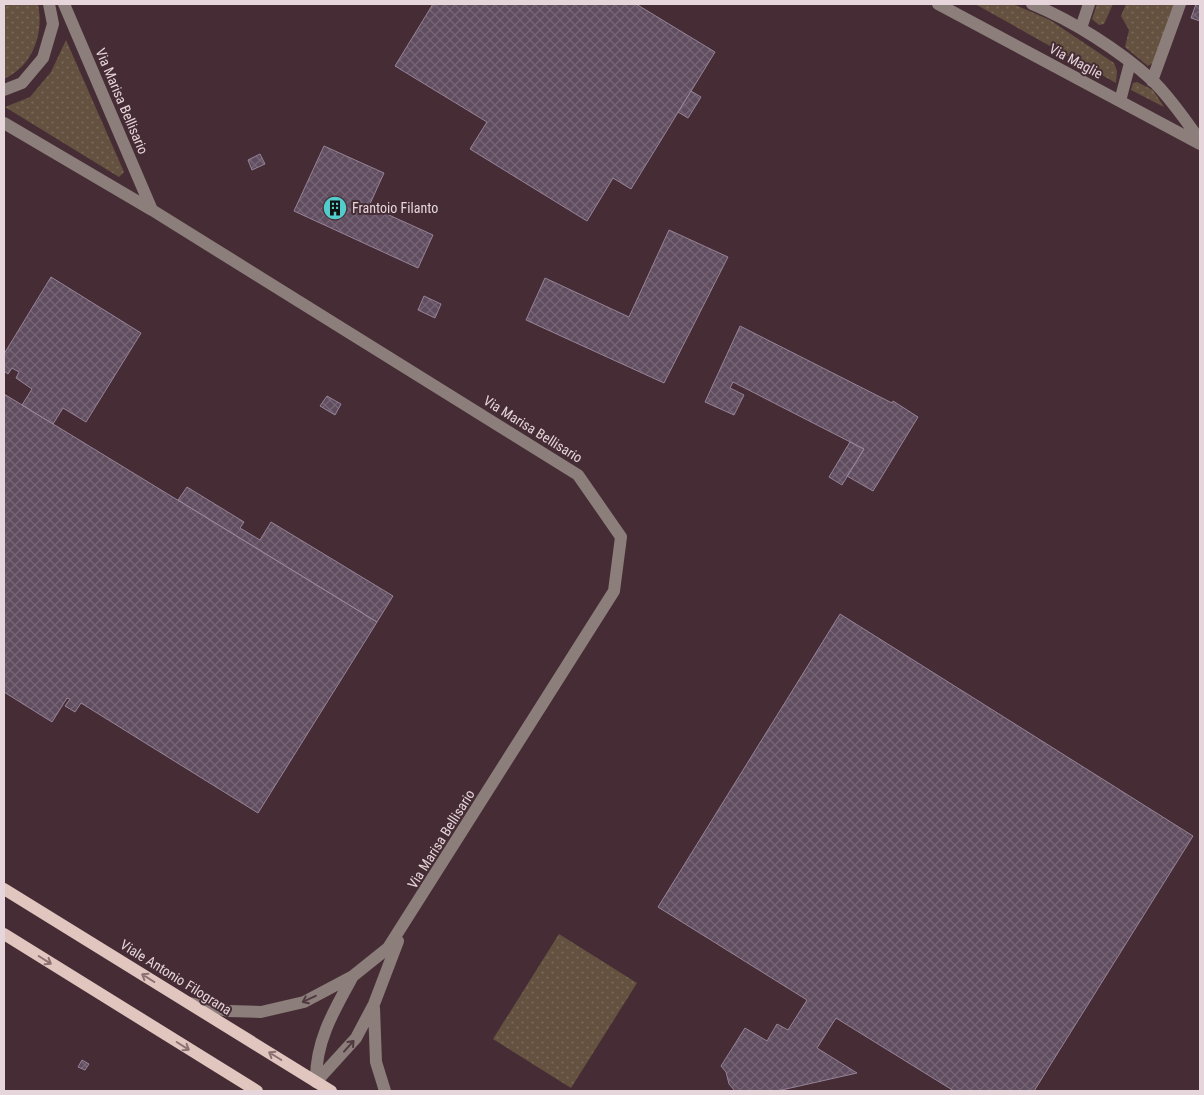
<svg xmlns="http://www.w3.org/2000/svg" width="1204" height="1095" font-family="'Roboto Condensed',sans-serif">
<defs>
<pattern id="grass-dots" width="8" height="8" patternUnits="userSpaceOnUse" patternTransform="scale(1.25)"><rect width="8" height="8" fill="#64513f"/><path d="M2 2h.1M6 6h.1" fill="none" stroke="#7a695a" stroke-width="1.8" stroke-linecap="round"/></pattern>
<pattern id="building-cross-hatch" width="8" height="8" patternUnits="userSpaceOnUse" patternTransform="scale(1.25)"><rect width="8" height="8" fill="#604d60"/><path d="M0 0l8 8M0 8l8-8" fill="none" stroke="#776676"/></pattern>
</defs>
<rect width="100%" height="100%" fill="#462d35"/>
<path fill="url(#grass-dots)" d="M4,4H38C44,34 33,66 4,79Z
M975,4H1013L1050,20L1114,63L1117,71L1116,83Z
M1097,4H1113L1104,24L1099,25L1092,19Z
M1126,4H1174L1154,62L1148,66L1125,47L1129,30L1121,16Z
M66,40L124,172L119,177L5,107L30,97L51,72Z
M1137,82L1153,90L1164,107L1131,90L1133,83Z
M559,934L637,983L571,1088L493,1039Z"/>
<path fill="url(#building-cross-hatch)" stroke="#978398" d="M433,4H636L715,52L631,189L613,178L587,221L470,149L487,122L395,66Z
M1196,4H1200V21L1191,18Z
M691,91L701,97L688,118L678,112Z
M324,146L384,173L369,206L433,235L418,268L294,211Z
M260,154L265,164L252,170L248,160Z
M669,230L728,257L664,383L526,320L545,278L629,317Z
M51,277L141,333L86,422L63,408L53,424L22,405L32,389L16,378L19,372L12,368L8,374L4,371V354Z
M424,296L441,304L435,318L418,310Z
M740,326L892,403L893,401L918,417L873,491L847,476L864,449L733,382L730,388L744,395L734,415L705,402Z
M4,394L377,622L258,813L81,703L75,712L65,706L70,699L67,698L52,722L4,692Z
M327,396L341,404L335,415L320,406Z
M850,442L864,449L842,485L829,477Z
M187,487L244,522L240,528L260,540L271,522L393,596L377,622L178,500Z
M840,614L1193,836L1034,1091H954L836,1018L817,1048L857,1073L777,1091H735L729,1084L726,1072L721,1066L745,1028L767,1041L777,1024L788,1030L807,1000L658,907Z
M82,1060L89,1064L85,1070L78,1067Z"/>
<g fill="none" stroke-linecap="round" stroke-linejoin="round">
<path stroke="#8b7e7b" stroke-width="12" d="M64,4L152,210
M938,4L1200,144
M1032,4C1073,21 1119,50 1152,80C1170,97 1185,120 1200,140
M1081,28L1089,4
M1152,81L1180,4
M4,90L22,83L43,58L53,24L49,4
M1120,101L1130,63
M4,123L152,210L578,475L621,537L614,591L388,948L353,976L304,1002L261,1012L228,1011L190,1003
M374,1008L376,1062L385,1091
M316,1082L356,1038L374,1004L398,941
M316,1082C315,1042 334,1010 353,976"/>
<path stroke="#e1c5bf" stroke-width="12" d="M4,889L331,1091
M4,934L257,1091"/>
</g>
<defs><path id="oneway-shaft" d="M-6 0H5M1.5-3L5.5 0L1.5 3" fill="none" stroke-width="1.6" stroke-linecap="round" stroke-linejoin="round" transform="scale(1.25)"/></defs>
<g stroke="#8c7173">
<use href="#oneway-shaft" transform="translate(45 960) rotate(32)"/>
<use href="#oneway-shaft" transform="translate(148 978) rotate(-148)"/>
<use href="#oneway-shaft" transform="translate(183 1046) rotate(32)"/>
<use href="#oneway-shaft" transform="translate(275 1056) rotate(-148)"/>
</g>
<g stroke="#503940">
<use href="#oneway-shaft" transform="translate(309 999) rotate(155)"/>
<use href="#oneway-shaft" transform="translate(349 1046) rotate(-48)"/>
</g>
<defs>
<g id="building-disc" transform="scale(1.25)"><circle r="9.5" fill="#52cdcc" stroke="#462d35"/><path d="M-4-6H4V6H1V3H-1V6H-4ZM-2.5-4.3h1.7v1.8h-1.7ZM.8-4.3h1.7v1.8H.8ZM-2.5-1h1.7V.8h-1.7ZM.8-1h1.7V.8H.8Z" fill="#111"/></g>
</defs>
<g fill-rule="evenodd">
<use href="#building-disc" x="335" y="208"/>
</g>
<g text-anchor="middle" stroke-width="4" stroke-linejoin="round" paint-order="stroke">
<g font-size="14" fill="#e6d5da" stroke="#462d35">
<text transform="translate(1076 61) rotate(28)" y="5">Via Maglie</text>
<text transform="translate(122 101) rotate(67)" y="5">Via Marisa Bellisario</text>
<text transform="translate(533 429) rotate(32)" y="5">Via Marisa Bellisario</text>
<text transform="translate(441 839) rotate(-58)" y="5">Via Marisa Bellisario</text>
<text transform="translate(176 977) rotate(32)" y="5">Viale Antonio Filograna</text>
</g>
<g font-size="14" fill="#e6d5da" stroke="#462d35" text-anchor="start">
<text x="352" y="213">Frantoio Filanto</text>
</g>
</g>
<rect width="1204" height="1095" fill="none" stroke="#e6d5da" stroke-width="10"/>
</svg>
